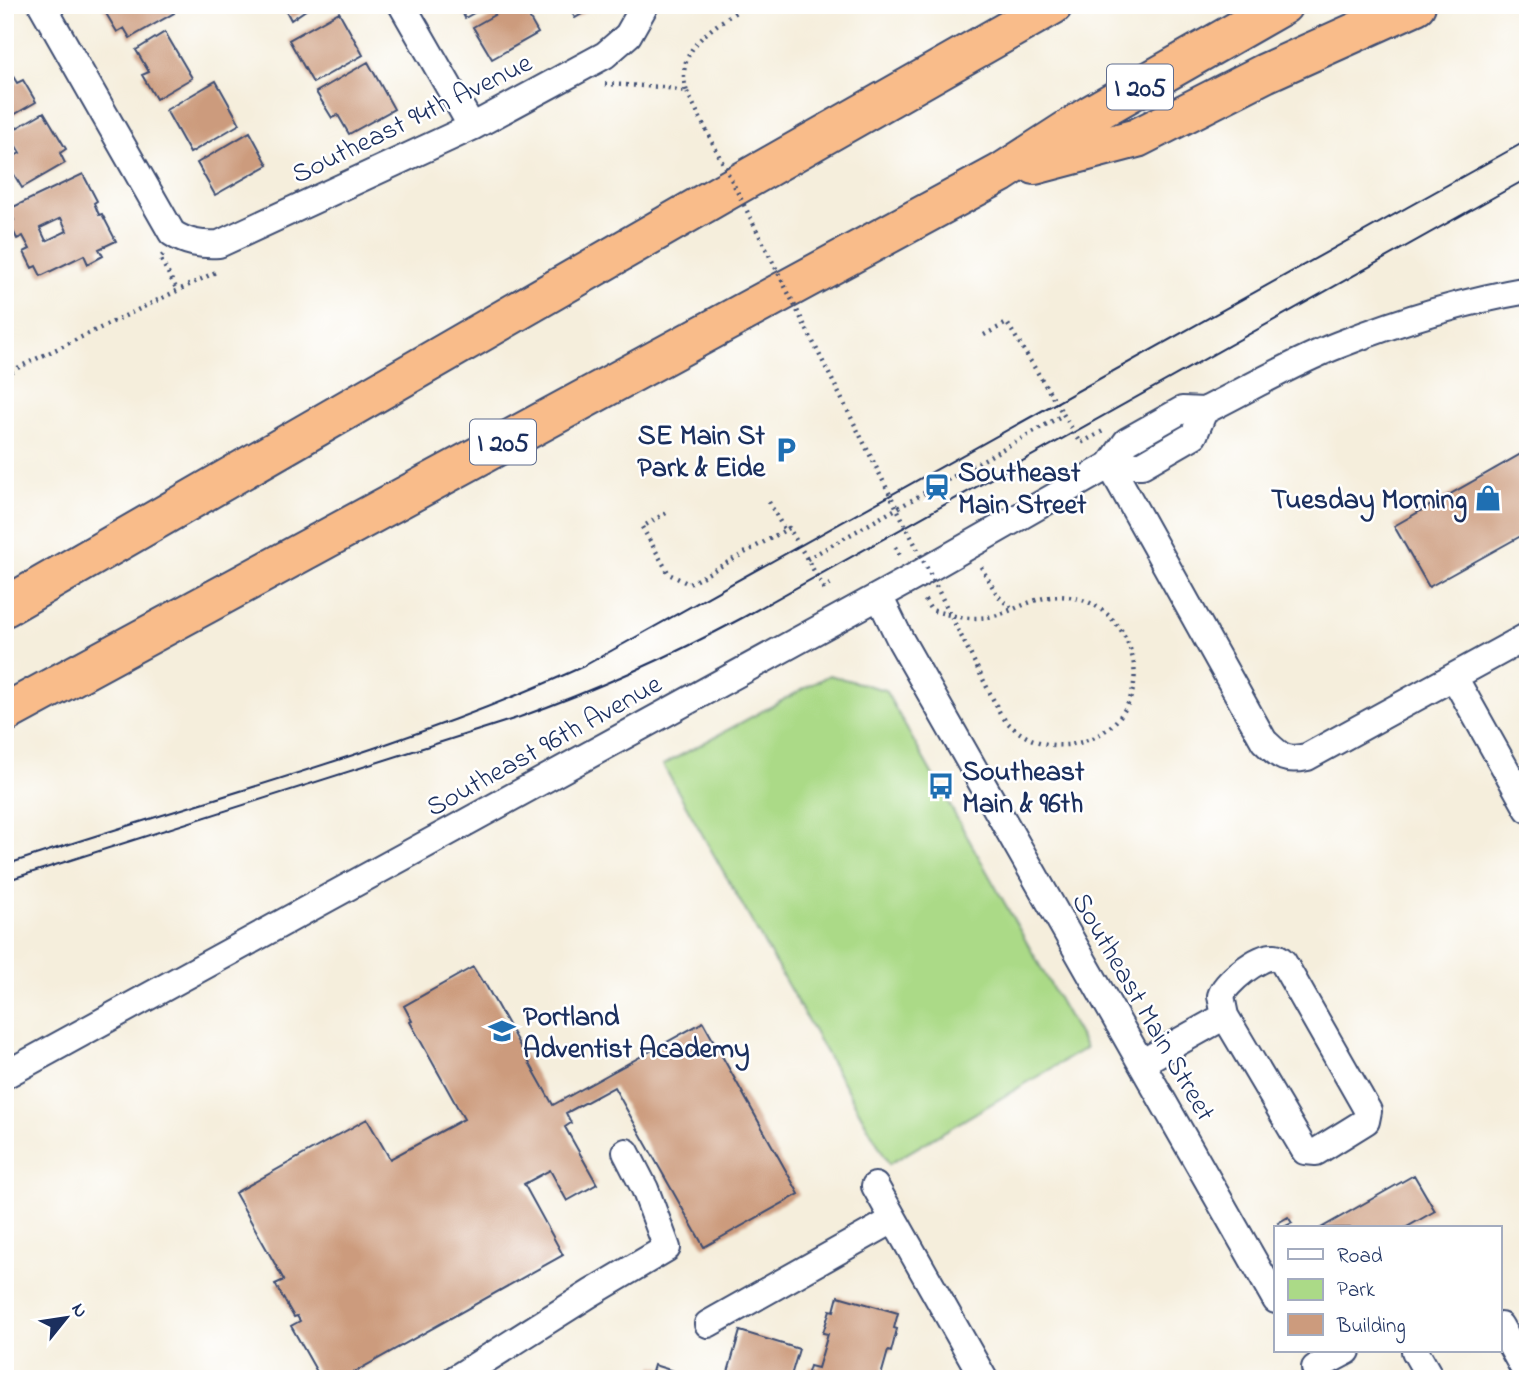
<svg xmlns="http://www.w3.org/2000/svg" width="1533" height="1384" font-family="'Indie Flower',sans-serif">
<rect width="100%" height="100%" fill="#fff"/>
<filter id="ink" filterUnits="userSpaceOnUse"><feTurbulence type="fractalNoise" baseFrequency=".0143" numOctaves="2"/><feDisplacementMap in="SourceGraphic" scale="14" xChannelSelector="R" yChannelSelector="G"/><feConvolveMatrix kernelMatrix="1 2 1 2 8 2 1 2 1" color-interpolation-filters="sRGB"/></filter>
<filter id="wash" filterUnits="userSpaceOnUse"><feTurbulence type="fractalNoise" baseFrequency=".00686" numOctaves="4" result="noise"/><feDisplacementMap in="SourceGraphic" scale="28" xChannelSelector="R" yChannelSelector="G"/><feGaussianBlur stdDeviation="1.57" result="paint"/><feColorMatrix in="noise" values="0 0 0 0 0 0 0 0 0 0 0 0 0 0 0 0 0 1.4 0 .05"/><feComposite in="paint" operator="in"/></filter>
<g filter="url(#wash)">
<rect width="100%" height="100%" fill="#f5eedc"/>
<path fill="#abda87" stroke="#638472" stroke-width="2" d="M829,675L885,690L1086,1048L889,1164L663,765Z"/>
<g id="blocks">
<path fill="#cc9b7d" fill-rule="evenodd" d="M101,5H170L174,13L130,38L124,28L117,32Z
M283,5H313L291,20Z
M458,5H488L465,18Z
M512,5H522L538,33L492,59L473,27Z
M568,5H597L575,18Z
M339,12L363,55L313,83L289,40Z
M165,32L192,78L156,99L142,75L149,72L136,50Z
M368,62L394,109L349,134L338,115L332,118L316,92Z
M5,63L17,83L23,80L36,102L5,120Z
M216,81L240,124L190,153L166,110Z
M44,112L66,149L60,153L65,163L22,188L6,161L20,153L8,133Z
M250,132L268,165L215,195L197,163Z
M83,174L97,201L94,203L99,215L102,214L116,241L99,249L103,256L88,264L84,255L41,276L36,266L32,268L24,252L30,249L23,236L17,239L9,222L14,220L9,209ZM61,218L67,231L46,241L40,228Z
M1528,450V532L1429,587L1394,526Z
M473,967L483,983L484,982L553,1105L703,1022L799,1194L704,1247L614,1087L566,1113L571,1123L565,1127L597,1184L567,1201L550,1170L524,1184L563,1255L342,1379H321L291,1326L300,1321L297,1316L294,1317L275,1284L284,1280L235,1193L367,1119L390,1159L464,1119L410,1022L412,1021L404,1006Z
M1414,1175L1435,1211L1405,1228H1321Z
M1288,1217L1292,1223L1282,1228L1278,1223Z
M838,1296L898,1313L894,1328L897,1329L891,1352L888,1351L880,1379H806L810,1366L818,1368L828,1334L823,1333L830,1310L834,1311Z
M740,1331L799,1349L790,1379H726Z
M654,1365L696,1378V1379H650Z"/>
</g>
</g>
<g filter="url(#ink)">
<use href="#blocks" fill-opacity="0" stroke="#3c4c71" stroke-width="2"/>
<g fill="none" stroke-linecap="round" stroke-linejoin="round">
<g stroke="#3c4c71" stroke-width="30">
<path id="minor" d="M42,5L172,233C187,243 201,245 219,244L472,127L605,55L628,35L645,5
M402,5L472,127
M1110,465L1264,741C1280,756 1284,762 1307,757L1528,636
M1110,465H1142L1194,435L1204,411
M879,596L901,641L1276,1300
M1454,677L1528,809
M1141,1063L1225,1016L1221,996C1225,983 1259,955 1274,957C1278,957 1280,959 1283,962L1368,1111L1366,1121L1316,1152L1305,1151L1225,1016
M5,1075L912,578L1110,465L1127,441L1182,410L1204,411C1248,389 1292,363 1338,345C1399,321 1463,301 1528,290
M875,1186L984,1379
M708,1324L893,1220
M1500,1326L1528,1376
M1415,1351L1431,1379
M1315,1368L1347,1351
M455,1379L591,1293L667,1248L645,1189L626,1152"/>
</g>
<g stroke="#3c4c71" stroke-width="42">
<path id="highway" d="M1035,165L1137,138L1265,73L1416,5
M5,607L719,195L1053,5
M5,713L1001,173L1092,114L1283,5"/>
</g>
<path stroke="#3c4c71" stroke-width="4.5" stroke-dasharray="2 5" stroke-linecap="butt" d="M605,84L663,87L687,92C672,48 716,26 746,5
M163,255L160,258L177,290
M984,335L1007,323L1081,443L1103,431
M5,374L218,271
M769,502L785,531
M666,513L642,527L669,574L689,584L789,528L824,588L833,582
M895,547L902,559
M807,559L1063,415
M981,567L998,596L1013,610
M925,600L931,610C953,616 966,620 989,617C1008,614 1025,602 1044,598C1081,590 1116,611 1129,646C1160,726 1054,783 1001,715"/>
<use href="#minor" stroke="#fff" stroke-width="26"/>
<use href="#highway" stroke="#f9bc8a" stroke-width="38"/>
<path stroke="#1b2f5e" stroke-width="2" d="M5,865C199,800 399,751 584,666L1528,140
M5,881L520,717C598,689 671,656 744,617L1528,178"/>
<path stroke="#3c4c71" stroke-width="4.5" stroke-dasharray="2 5" stroke-linecap="butt" d="M687,92L1001,715"/>
</g>
</g>
<defs>
<g id="parking-bare" transform="scale(2.1)"><path d="M-3.5-5.5H1a3.5 3.5 0 0 1 0 7H-1V5.5H-3.5ZM-1-3.4V-.6H.8a1.4 1.4 0 0 0 0-2.8Z" fill="#1f6fb2" stroke="#fff" stroke-width="2.5" paint-order="stroke"/></g>
<g id="station-bare" transform="scale(2.1)"><path d="M-3-6H3Q5-6 5-4V2Q5 4 3 4L4.5 6H3L1.5 4h-3L-3 6H-4.5L-3 4Q-5 4-5 2V-4Q-5-6-3-6ZM-3.5-4v3h7v-3ZM-3.5 1v1.5H-2V1ZM2 1v1.5H3.5V1Z" fill="#1f6fb2" stroke="#fff" stroke-width="2.5" paint-order="stroke"/></g>
<g id="shop-bare" transform="scale(2.1)"><path d="M-5-2.5h2.3a2.7 3.5 0 0 1 5.4 0H5L5.5 6h-11ZM-1.5-2.5h3a1.5 2.3 0 0 0-3 0Z" fill="#1f6fb2" stroke="#fff" stroke-width="2.5" paint-order="stroke"/></g>
<g id="bus-bare" transform="scale(2.1)"><path d="M-5-6H5V4H4V6H2V4H-2V6H-4V4H-5ZM-3.5-4V0h7V-4ZM-3.5 1.2v1.5H-2V1.2ZM2 1.2v1.5H3.5V1.2Z" fill="#1f6fb2" stroke="#fff" stroke-width="2.5" paint-order="stroke"/></g>
<g id="school-bare" transform="scale(2.1)"><path d="M0-5L7-2L0 1L-7-2ZM-4 1L0 2.5L4 1V4Q0 6-4 4Z" fill="#1f6fb2" stroke="#fff" stroke-width="2.5" paint-order="stroke"/></g>
</defs>
<g fill-rule="evenodd">
<use href="#parking-bare" x="786" y="450"/>
<use href="#station-bare" x="937" y="487"/>
<use href="#shop-bare" x="1488" y="498"/>
<use href="#bus-bare" x="941" y="786"/>
<use href="#school-bare" x="502" y="1031"/>
</g>
<g text-anchor="middle" stroke-width="5" stroke-linejoin="round" paint-order="stroke">
<g fill="#fff" stroke="#5f6d8e" stroke-width="2">
<rect x="1107" y="64.5" width="66" height="45" rx="5"/>
<rect x="470" y="419.5" width="66" height="45" rx="5"/>
</g>
<g font-size="26" font-weight="bold" fill="#1b2f5e">
<text x="1140" y="96">I 205</text>
<text x="503" y="451">I 205</text>
</g>
<g font-size="28" fill="#1b2f5e" stroke="#fff">
<text transform="translate(411 117) rotate(-26)" y="10">Southeast 94th Avenue</text>
<text transform="translate(543 744) rotate(-29)" y="10">Southeast 96th Avenue</text>
<text transform="translate(1145 1006) rotate(60)" y="10">Southeast Main Street</text>
</g>
<g font-size="28" font-weight="bold" fill="#1b2f5e" stroke="#fff" text-anchor="start">
<text x="765" y="444" text-anchor="end">SE Main St<tspan x="765" dy="32">Park &amp; Eide</tspan></text>
<text x="958" y="481">Southeast<tspan x="958" dy="32">Main Street</tspan></text>
<text x="1467" y="508" text-anchor="end">Tuesday Morning</text>
<text x="962" y="780">Southeast<tspan x="962" dy="32">Main &amp; 96th</tspan></text>
<text x="523" y="1025">Portland<tspan x="523" dy="32">Adventist Academy</tspan></text>
</g>
</g>
<rect width="1533" height="1384" fill="none" stroke="#fff" stroke-width="28"/>
<rect x="1274" y="1226" width="228" height="126" fill="#ffffff" stroke="#a4acbf" stroke-width="2"/>
<rect x="1288" y="1249" width="35" height="10" fill="#ffffff" stroke="#a4acbf" stroke-width="2"/>
<text x="1337" y="1262" font-size="21" fill="#1b2f5e">Road</text>
<rect x="1288" y="1279" width="35" height="21" fill="#abda87" stroke="#a4acbf" stroke-width="2"/>
<text x="1337" y="1296" font-size="21" fill="#1b2f5e">Park</text>
<rect x="1288" y="1314" width="35" height="21" fill="#cc9b7d" stroke="#a4acbf" stroke-width="2"/>
<text x="1337" y="1332" font-size="21" fill="#1b2f5e">Building</text>
<g transform="translate(66 1318) rotate(60)" stroke="#ffffff" stroke-width="5" paint-order="stroke">
<path d="M0-5L12 26L0 18L-12 26Z" fill="#1b2f5e"/>
<text y="-10" font-size="19" font-weight="bold" text-anchor="middle" fill="#1b2f5e">N</text>
</g>
</svg>
